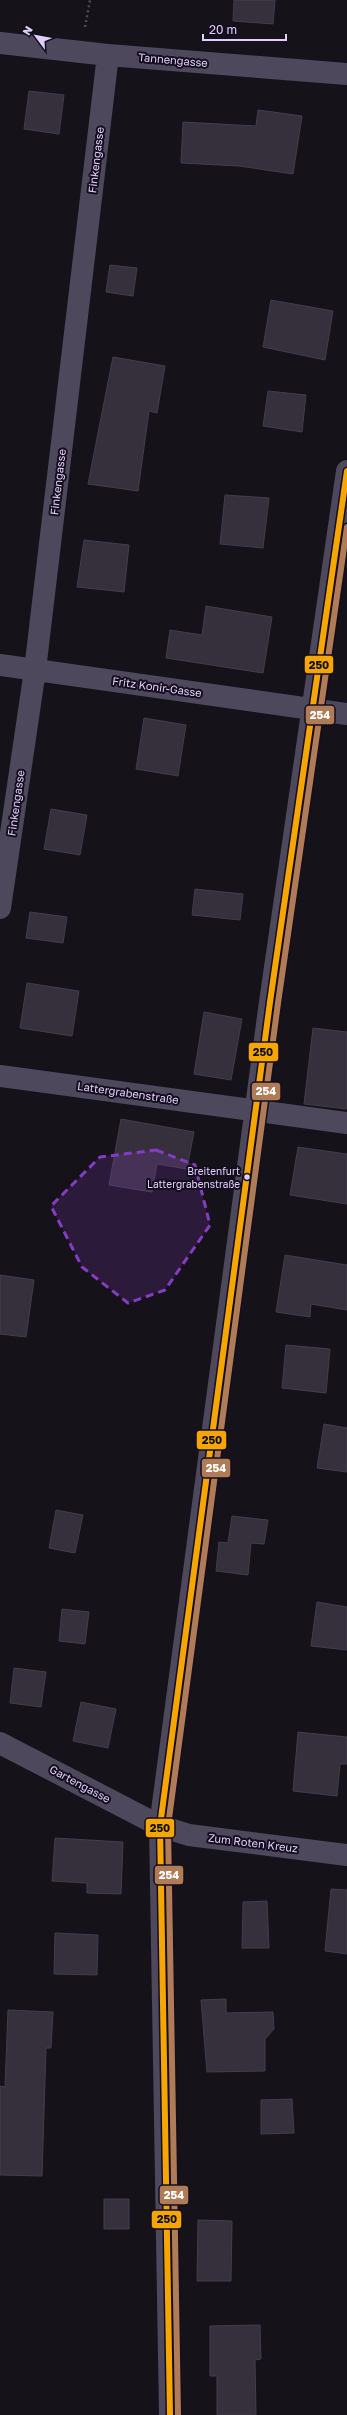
<svg xmlns="http://www.w3.org/2000/svg" width="347" height="2415" font-family="'Golos Text',sans-serif">
<rect width="100%" height="100%" fill="#16121a"/>
<path fill="#36303d" stroke="#443c4d" d="M234,0H275L273,24L233,21Z
M29,91L64,95L59,134L24,129Z
M258,110L302,116L293,174L239,166L181,163L183,122L256,126Z
M110,265L137,268L133,296L106,292Z
M271,300L333,311L325,360L263,347Z
M113,357L165,366L157,413L149,411L138,491L88,484Z
M268,391L306,395L302,432L263,426Z
M225,495L269,498L263,548L220,544Z
M84,540L129,545L124,592L77,587Z
M206,606L272,617L263,673L166,658L170,630L202,635Z
M144,718L186,725L178,776L136,769Z
M51,809L87,815L80,855L44,849Z
M195,889L243,894L240,920L192,915Z
M30,912L67,917L63,943L26,938Z
M27,983L79,991L72,1036L20,1028Z
M204,1012L242,1019L231,1080L194,1074Z
M313,1028L347,1032V1109L304,1104Z
M121,1119L194,1132L187,1169L157,1164L152,1192L109,1185Z
M298,1147L347,1154V1204L290,1195Z
M285,1255L347,1265V1310L311,1304L310,1317L276,1312Z
M0,1275L34,1280L26,1337L0,1334Z
M286,1345L330,1349L326,1393L282,1388Z
M324,1424L347,1428V1472L317,1468Z
M56,1510L83,1515L75,1553L49,1548Z
M232,1516L268,1520L264,1544L251,1543L248,1575L216,1571L219,1542L228,1543Z
M317,1602L347,1607V1650L311,1646Z
M62,1609L89,1612L85,1644L59,1641Z
M14,1668L46,1672L41,1707L10,1703Z
M81,1702L116,1709L108,1748L73,1741Z
M298,1732L347,1737V1764H340L337,1796L293,1791Z
M55,1838L123,1842L121,1894L87,1893V1883L52,1881Z
M331,1889L347,1890V1954L325,1951Z
M267,1901L269,1948H242L243,1902Z
M55,1933L98,1935L97,1975L54,1974Z
M226,1999V2013L273,2012L274,2029L265,2039V2071L207,2072L201,2000Z
M8,2010L53,2012L51,2048H46L42,2176L0,2175V2086L5,2087Z
M292,2099L294,2133L261,2134V2100Z
M104,2199H129V2229H104Z
M198,2220L232,2221L231,2281H197Z
M260,2325L261,2359L255,2360L256,2415H217V2376H210V2326Z"/>
<g fill="none" stroke-linecap="round" stroke-linejoin="round">
<path stroke="#494e5b" stroke-width="2.5" stroke-dasharray="2 3" stroke-linecap="butt" d="M85,27L90,0"/>
<path stroke="#4d485b" stroke-width="22" d="M0,43L108,55L347,74
M0,665L347,714
M0,908L35,670L108,55
M0,1076L347,1123
M0,1743L160,1826L189,1835L347,1855
M170,2415L160,1826L270,1002L347,471"/>
<g stroke="#150e1e" stroke-width="9">
<path id="bus-1" d="M170,2415L160,1826L270,1002L347,471"/>
</g>
<g stroke="#150e1e" stroke-width="9">
<path id="bus-2" d="M178,2415L168,1826L278,1003L347,527"/>
</g>
<use href="#bus-1" stroke="#f7a600" stroke-width="6"/>
<use href="#bus-2" stroke="#b07c57" stroke-width="6"/>
</g>
<path fill="#853cc5" fill-opacity="0.2" stroke="#853cc5" stroke-width="3" stroke-dasharray="8 5" stroke-linejoin="round" d="M156,1150L195,1165L210,1225L165,1290L128,1303L82,1267L51,1206L100,1157Z"/>
<circle fill="#e0cffb" stroke="#150e1e" stroke-width="1.5" cx="247" cy="1177" r="3.5"/>
<g text-anchor="middle" stroke-width="4" stroke-linejoin="round" paint-order="stroke">
<g font-size="10" fill="#e0cffb" stroke="#150e1e" text-anchor="end">
<text x="240" y="1175">Breitenfurt<tspan x="240" dy="13">Lattergrabenstraße</tspan></text>
</g>
<g font-size="11" fill="#e0cffb" stroke="#150e1e">
<text transform="translate(173 60) rotate(5)" y="4">Tannengasse</text>
<text transform="translate(96 160) rotate(-83)" y="4">Finkengasse</text>
<text transform="translate(58 482) rotate(-83)" y="4">Finkengasse</text>
<text transform="translate(157 687) rotate(8)" y="4">Fritz Konir-Gasse</text>
<text transform="translate(16 803) rotate(-82)" y="4">Finkengasse</text>
<text transform="translate(128 1093) rotate(8)" y="4">Lattergrabenstraße</text>
<text transform="translate(80 1784) rotate(28)" y="4">Gartengasse</text>
<text transform="translate(253 1843) rotate(7)" y="4">Zum Roten Kreuz</text>
</g>
</g>
<g stroke="#150e1e" stroke-width="1.5">
<rect x="304" y="655" width="30" height="19" rx="4" fill="#f7a600"/>
<rect x="305" y="705" width="30" height="20" rx="4" fill="#b07c57"/>
<rect x="248" y="1042" width="31" height="20" rx="4" fill="#f7a600"/>
<rect x="251" y="1082" width="30" height="19" rx="4" fill="#b07c57"/>
<rect x="196" y="1430" width="31" height="20" rx="4" fill="#f7a600"/>
<rect x="201" y="1458" width="30" height="20" rx="4" fill="#b07c57"/>
<rect x="145" y="1818" width="30" height="20" rx="4" fill="#f7a600"/>
<rect x="154" y="1865" width="30" height="20" rx="4" fill="#b07c57"/>
<rect x="159" y="2185" width="30" height="20" rx="4" fill="#b07c57"/>
<rect x="151" y="2210" width="31" height="19" rx="4" fill="#f7a600"/>
</g>
<g font-size="11" text-anchor="middle" font-weight="bold" fill="#fff">
<text x="320" y="719">254</text>
<text x="266" y="1095">254</text>
<text x="216" y="1472">254</text>
<text x="169" y="1879">254</text>
<text x="174" y="2199">254</text>
</g>
<g font-size="11" text-anchor="middle" font-weight="bold" fill="#111">
<text x="319" y="669">250</text>
<text x="263" y="1056">250</text>
<text x="212" y="1444">250</text>
<text x="160" y="1832">250</text>
<text x="167" y="2223">250</text>
</g>
<g transform="translate(36 36) rotate(302)" stroke="#150e1e" stroke-width="3" paint-order="stroke">
<path d="M0-3L7 15L0 10L-7 15Z" fill="#e0cffb"/>
<text y="-6" font-size="11" font-weight="bold" text-anchor="middle" fill="#e0cffb">N</text>
</g>
<path d="M203 34v6h83v-6" fill="none" stroke="#e0cffb" stroke-width="2"/>
<text x="209" y="34" font-size="12" fill="#e0cffb" stroke="#150e1e" stroke-width="3" paint-order="stroke">20 m</text>
</svg>
